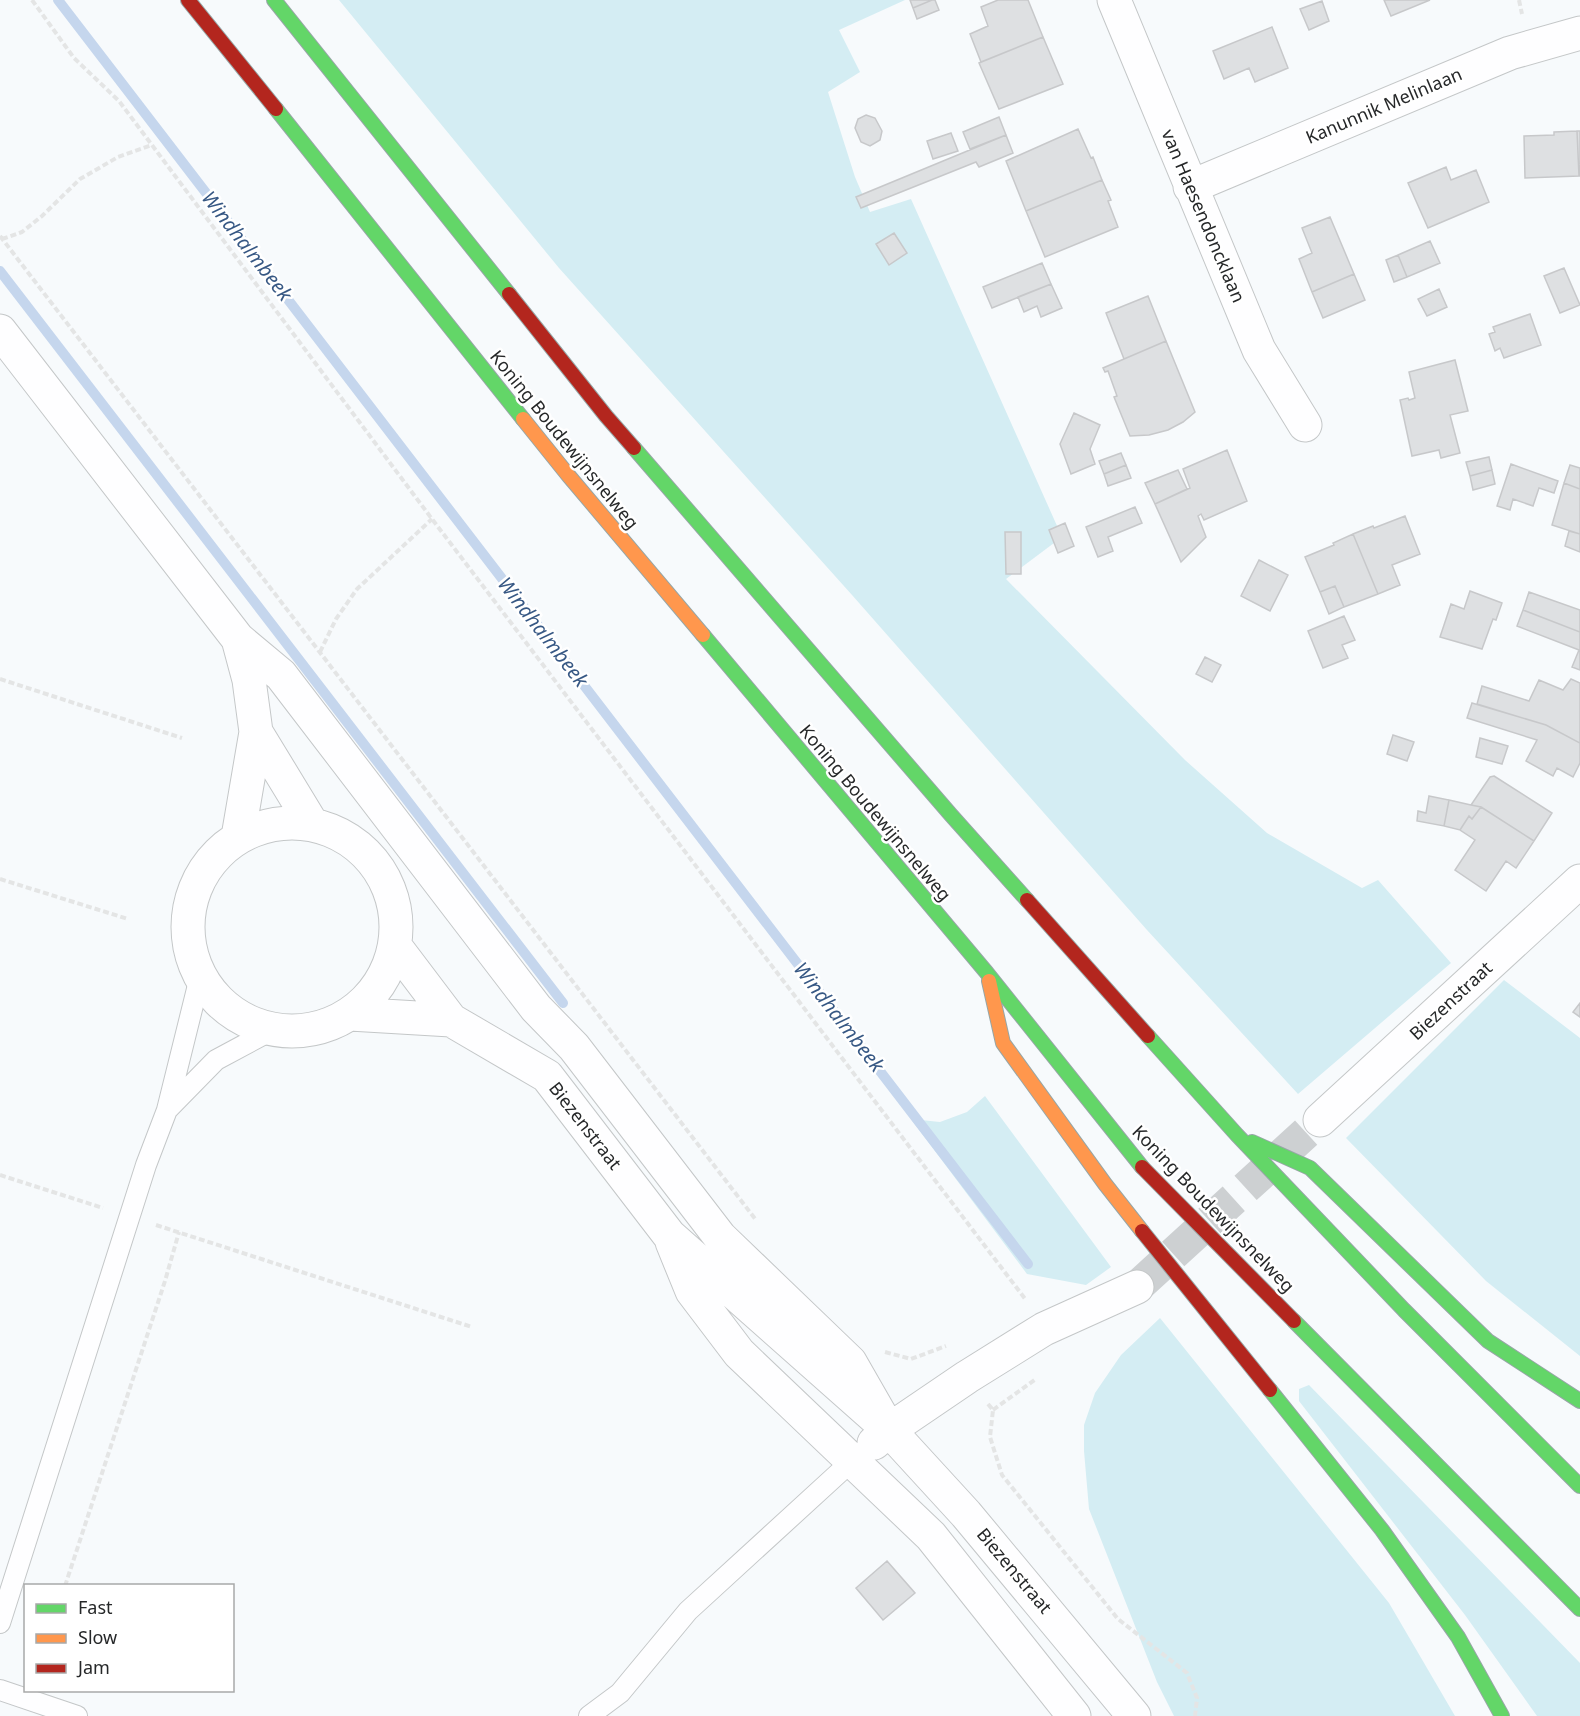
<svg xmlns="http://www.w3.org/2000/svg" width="1580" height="1716" font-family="'Noto Sans',sans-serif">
<rect width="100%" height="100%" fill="#f7fafc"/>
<path fill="#d4edf3" d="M339,0H905L839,30L860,72L828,92L855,177L870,212L911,199L1062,537L1006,579L1185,760L1267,833L1362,888L1378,880L1451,963L1298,1094L1147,930L852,595L559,268Z
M1504,980L1580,1038V1356L1486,1281L1346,1138Z
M985,1096L1111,1267L1086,1285L1027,1274L911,1119L940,1122L967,1112Z
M1160,1318L1389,1603L1455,1716H1174L1157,1682L1089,1509L1084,1451V1425L1095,1393L1121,1355Z
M1309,1385L1580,1663V1716H1537L1465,1615L1299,1401V1389Z"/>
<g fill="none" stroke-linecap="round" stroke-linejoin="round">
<path stroke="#c5d6ed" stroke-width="10" d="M58,0L1028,1264
M0,271L563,1003"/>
</g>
<path fill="#dee0e2" stroke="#c7c8ca" stroke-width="1.5" d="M910,0H932L913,8Z
M932,0H935L939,10L917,19L913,8Z
M998,0H1028L1043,37L981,62L970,34L988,26L981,7Z
M1384,0H1430L1391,16Z
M1322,1L1329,21L1309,30L1300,9Z
M1272,27L1288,68L1255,82L1249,68L1224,79L1213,51Z
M1043,37L1063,84L999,109L979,63Z
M866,115L875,118L882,131L880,140L870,146L861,142L855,128L858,119Z
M999,117L1006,135L970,149L963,132Z
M1078,129L1091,158L1093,157L1102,180L1026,211L1006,161Z
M1577,131H1580V176H1579Z
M1577,131L1579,176L1525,178L1524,136L1554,135V132Z
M951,133L958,151L933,159L927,141Z
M1006,135L1013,153L979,167L976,162L861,208L856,197Z
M1446,167L1451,180L1476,170L1489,202L1428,228L1408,183Z
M1102,180L1111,200L1108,201L1118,227L1045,257L1026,211Z
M1330,217L1354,274L1312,292L1299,259L1312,253L1302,228Z
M894,233L907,253L889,265L876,244Z
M1430,241L1440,263L1407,277L1398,255Z
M1398,255L1407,277L1394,282L1386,260Z
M1042,263L1051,284L992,308L983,287Z
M1564,268L1580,305L1560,313L1544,276Z
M1354,274L1365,300L1323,318L1312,292Z
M1051,284L1062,308L1041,317L1037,306L1024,312L1018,297Z
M1439,289L1447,307L1427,316L1418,299Z
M1148,296L1166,341L1124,359L1106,313Z
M1530,314L1541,345L1504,358L1500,348L1495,351L1489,334L1495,332L1493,327Z
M1166,341L1195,412L1183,422L1168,430L1149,435L1130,436L1114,397L1117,396L1108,371L1105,372L1103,368Z
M1455,360L1468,411L1450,415L1460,453L1441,458L1439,450L1412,456L1400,400L1408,398L1409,400L1415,398L1409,372Z
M1074,413L1100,425L1090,449L1095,464L1071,474L1060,444Z
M1227,450L1247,501L1204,520L1201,514L1198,516L1206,537L1181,562L1155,504L1190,488L1183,469Z
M1121,453L1126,465L1104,474L1099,461Z
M1489,457L1492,470L1470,476L1466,462Z
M1511,464L1558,481L1554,493L1539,488L1533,506L1513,499L1510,510L1497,506Z
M1126,465L1131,478L1108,486L1104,474Z
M1570,465L1580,468V489L1564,483Z
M1178,470L1187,489L1155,504L1145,483Z
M1492,470L1495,484L1473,490L1470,476Z
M1564,483L1580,489V534L1552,525Z
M1135,507L1142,523L1108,537L1113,551L1098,557L1086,527Z
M1405,516L1420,554L1392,565L1400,585L1378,594L1353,534L1373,526L1374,528Z
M1065,523L1074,546L1058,553L1049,530Z
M1569,531L1580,534V552L1565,546Z
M1005,532H1021V574H1006Z
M1353,534L1378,594L1344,607L1335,586L1320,592L1305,557L1334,545L1333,543Z
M1259,560L1288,575L1270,611L1241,596Z
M1335,586L1344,607L1329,614L1320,592Z
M1470,591L1502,603L1496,620L1493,619L1482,649L1440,637L1451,604L1464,609Z
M1529,592L1580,610V632L1523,610Z
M1523,610L1580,632V670L1572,667L1579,650L1517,626Z
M1344,616L1355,640L1342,645L1348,658L1323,668L1308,631Z
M1205,657L1221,665L1212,682L1196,674Z
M1571,679L1580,683V743L1546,725L1477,704L1482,686L1529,701L1539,680L1563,690Z
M1472,703L1546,725L1580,743V763L1573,777L1557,768L1553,776L1526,761L1537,740L1467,718Z
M1393,735L1414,742L1407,761L1387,754Z
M1480,738L1508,746L1502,764L1476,757Z
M1494,776L1552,813L1534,841L1481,807L1471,805L1490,777Z
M1429,796L1449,800L1444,826L1417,821L1418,811L1426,813Z
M1449,800L1471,805L1481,807L1472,819L1469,816L1460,830L1444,826Z
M1481,807L1534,841L1516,868L1506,861L1486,891L1455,870L1475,840L1460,830L1469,816L1472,819Z
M1580,1003V1017L1573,1012Z
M887,1561L915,1593L883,1620L856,1588Z"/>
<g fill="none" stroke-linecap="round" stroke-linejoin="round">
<path stroke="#cdd0d2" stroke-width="33" stroke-dasharray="33 16" stroke-linecap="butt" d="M1137,1287L1320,1120"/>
<g stroke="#c4c7c8" stroke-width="22">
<path id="lane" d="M167,1110L216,1060L272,1030
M0,1623L146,1165L167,1110L200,977
M0,1690L77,1716
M589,1716L620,1693L688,1611L853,1460"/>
</g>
<g stroke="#c4c7c8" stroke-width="35">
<path id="street" d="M1114,0L1259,350L1305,425
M1190,187L1510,53L1580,33
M0,331L238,639L281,675L536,1008L574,1047L720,1237L850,1362L889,1430
M256,732L312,824
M188 927a104 104 0 1 1 208 0a104 104 0 1 1-208 0Z
M238,837L256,732L249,680L238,639
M395,946L451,1020L547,1076L669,1235L889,1430L966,1514L1134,1716
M350,1014L451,1020
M1320,1120L1580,881
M672,1242L692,1291L739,1353L931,1536L1074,1716
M874,1443L889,1430L967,1377L1044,1329L1137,1287"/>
</g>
<g stroke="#97a6a6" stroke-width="16">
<path id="fast" d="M274,0L509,294
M276,109L523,419
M634,448L951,815L1027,900
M703,635L987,973L1142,1167
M1148,1036L1237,1135L1404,1310L1580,1486
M1252,1142L1310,1168L1488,1341L1580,1401
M1294,1321L1580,1609
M1270,1390L1382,1530L1458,1637L1502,1716"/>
</g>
<g stroke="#97a6a6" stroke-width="16">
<path id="slow" d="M523,419L568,475L703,635
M989,981L1003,1043L1105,1184L1142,1231"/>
</g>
<g stroke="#97a6a6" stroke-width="16">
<path id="jam" d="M188,0L276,109
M509,294L606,416L634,448
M1027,900L1148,1036
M1142,1167L1294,1321
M1142,1231L1270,1390"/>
</g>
<path stroke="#e4e5e5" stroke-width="4" stroke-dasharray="6 3" stroke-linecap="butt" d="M32,0L74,58L119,101L432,519L1026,1300
M1519,0L1522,14
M0,236L756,1220
M2,239L22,232L42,216L80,179L118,157L152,145
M320,652L336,619L357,589L432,519
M0,679L182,738
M0,879L128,919
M0,1175L103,1208
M156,1225L472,1327
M885,1352L911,1359L946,1346
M988,1404L993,1410L990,1437L1002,1475L1118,1619L1187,1673L1197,1698L1195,1716
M993,1410L1036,1379
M65,1586L165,1281L179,1232"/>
<use href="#lane" stroke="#fefeff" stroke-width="20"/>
<use href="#street" stroke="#fefeff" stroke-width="33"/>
<use href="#fast" stroke="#63d668" stroke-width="14"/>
<use href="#slow" stroke="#ff974d" stroke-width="14"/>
<use href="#jam" stroke="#b3261e" stroke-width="14"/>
</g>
<g text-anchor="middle" stroke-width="5" stroke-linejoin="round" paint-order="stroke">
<g font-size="18" fill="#262829" stroke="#fff">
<text transform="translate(1384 106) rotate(-23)" y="6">Kanunnik Melinlaan</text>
<text transform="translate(1203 216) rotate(67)" y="6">van Haesendoncklaan</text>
<text transform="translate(564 440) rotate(51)" y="6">Koning Boudewijnsnelweg</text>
<text transform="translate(875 813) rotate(50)" y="6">Koning Boudewijnsnelweg</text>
<text transform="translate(1451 1001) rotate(-43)" y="6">Biezenstraat</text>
<text transform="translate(585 1126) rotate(52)" y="6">Biezenstraat</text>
<text transform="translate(1213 1209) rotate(46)" y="6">Koning Boudewijnsnelweg</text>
<text transform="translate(1014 1571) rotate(50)" y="6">Biezenstraat</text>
</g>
<g font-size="20" font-style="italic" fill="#375884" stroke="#fff">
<text transform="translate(247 246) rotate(52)" y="7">Windhalmbeek</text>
<text transform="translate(543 632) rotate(52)" y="7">Windhalmbeek</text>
<text transform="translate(839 1017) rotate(52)" y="7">Windhalmbeek</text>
</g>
</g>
<rect x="24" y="1584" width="210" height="108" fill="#ffffff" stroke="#a8a9a9" stroke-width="1.5"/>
<rect x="36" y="1604" width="30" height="9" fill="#63d668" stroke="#a8a9a9" stroke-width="1.5"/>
<text x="78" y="1614" font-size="18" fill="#262829">Fast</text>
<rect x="36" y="1634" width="30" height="9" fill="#ff974d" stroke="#a8a9a9" stroke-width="1.5"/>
<text x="78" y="1644" font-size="18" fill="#262829">Slow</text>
<rect x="36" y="1664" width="30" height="9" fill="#b3261e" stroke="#a8a9a9" stroke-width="1.5"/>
<text x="78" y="1674" font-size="18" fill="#262829">Jam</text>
</svg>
